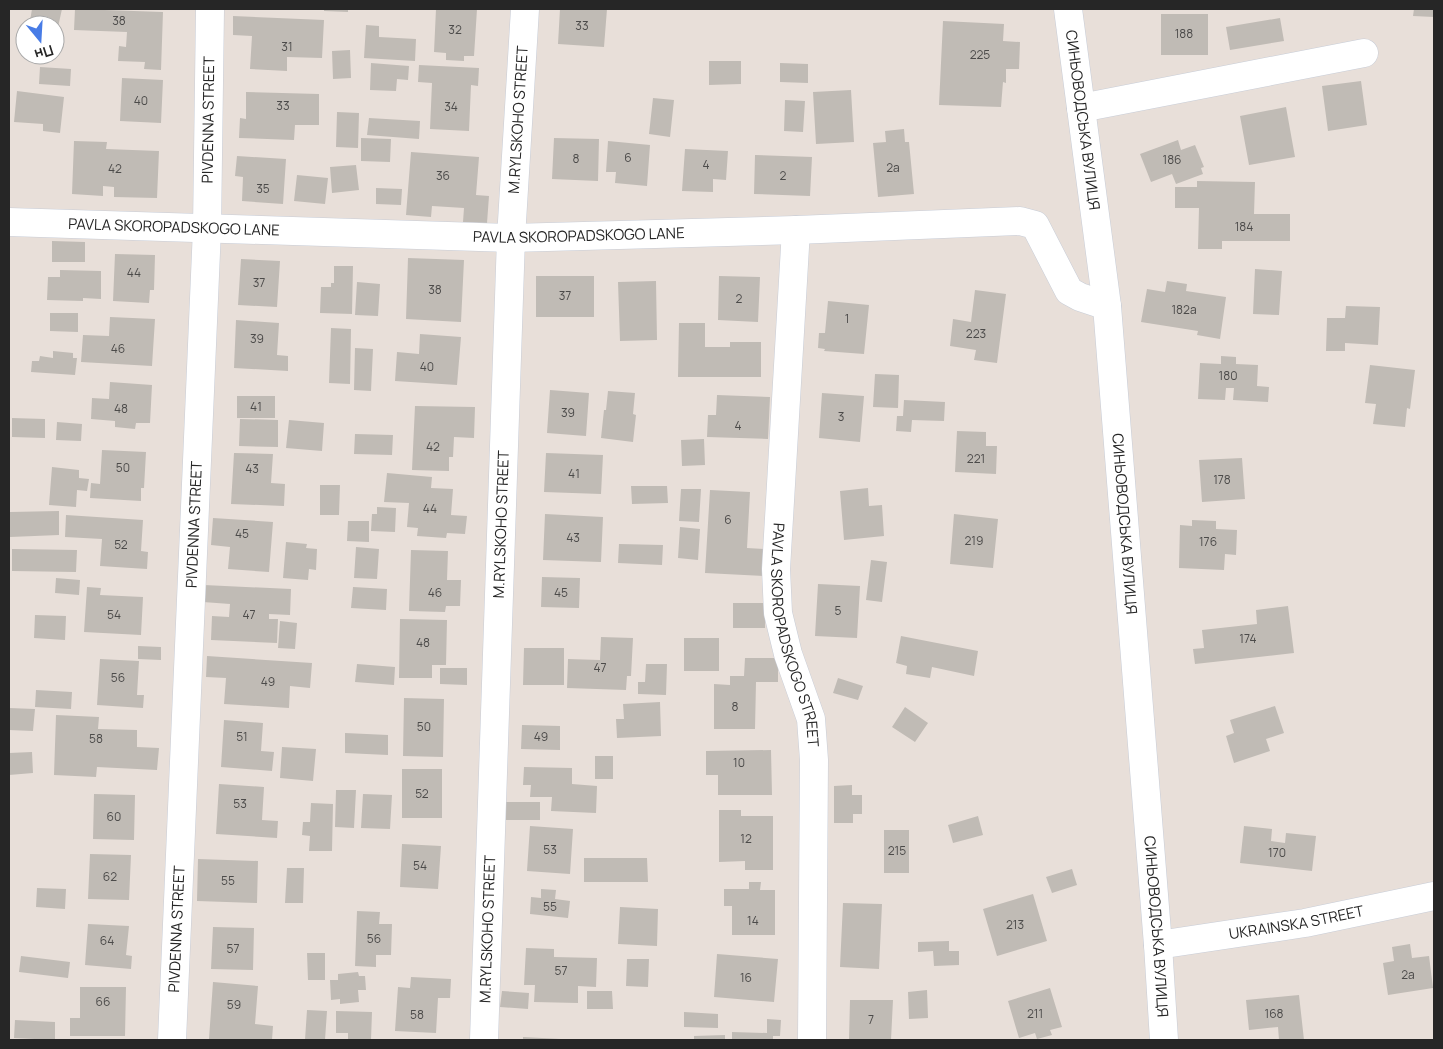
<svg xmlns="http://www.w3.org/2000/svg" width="1443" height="1049" font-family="Manrope,sans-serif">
<rect width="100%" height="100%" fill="#e8dfd9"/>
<path fill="#c0bbb5" d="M32,9H62L58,27H55V25H48L30,21Z
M75,9L163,12L161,70L144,69L145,62L118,61L119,46L126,47L127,32L74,30Z
M324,9H348V12L324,11Z
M436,9H477L474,56H464V61L446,60V53L434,52Z
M560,9H607L604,47L558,44Z
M1414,9H1434V17L1413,16Z
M1161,14H1208V55H1161Z
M233,16L324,20L322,58L287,57V71L250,69L252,36L233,35Z
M1280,18L1284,41L1230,50L1226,27Z
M943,21L1004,24L1003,41L1020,42L1019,69H1006V83L1003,82L1001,107L939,105Z
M366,25L379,26V37L416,39L415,61L364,58Z
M350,50L351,78L333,79L332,51Z
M709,61H741V84L709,85Z
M371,63L409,66L408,80L397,79L396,91L370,90Z
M780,63L808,64V83L780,82Z
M419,65L479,68L478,86L471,85L469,131L430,129L432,83L418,82Z
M40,67L71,69L70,86L39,84Z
M122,78L163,80L161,123L120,121Z
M1361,81L1367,125L1328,131L1322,86Z
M851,90L854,142L816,144L813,92Z
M17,91L64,97L60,133L43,131V124L14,122Z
M246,92L319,94V125H295L294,140L239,138L240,118L246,119Z
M653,98L674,100L670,137L649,134Z
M785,100L805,101L803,132L784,131Z
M1286,107L1295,157L1249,165L1240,116Z
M337,112L359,113L358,148L336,147Z
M369,118L420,121L419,139L367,135Z
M904,129L905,142H909L914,194L878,197L873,143L886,142L885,131Z
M361,138L391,139L390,162L361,161Z
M554,138L599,139L598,181L552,179Z
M1178,140L1181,150L1195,145L1204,167L1201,168L1203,174L1176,184L1172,174L1151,182L1140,154Z
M74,141L107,142L106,149L159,151L157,198L114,197V187L103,186V196L72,194Z
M608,141L650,145L647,186L615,183L616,172H606Z
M685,149L728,151L726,180L713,179V192L682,191Z
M411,152L479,157L476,195L489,196L487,223L463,222L464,208L432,206L431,217L406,215Z
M755,155L812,157L810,196L754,194Z
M237,156L286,159L283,204L242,201L243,177L235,176Z
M356,165L359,190L332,193L330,167Z
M297,175L328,178L325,204L294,201Z
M1197,181L1255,182L1254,214H1290V241H1222V249H1198L1199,208H1175V187H1197Z
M376,188L402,189L401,205L376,204Z
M52,241L85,242V262H52Z
M115,254L155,255L154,290H150L149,303L113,301Z
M408,258L464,260L461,322L406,319Z
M241,259L280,261L277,307L238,305Z
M334,266H353L352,314L320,313L321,287H331V283H334Z
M1255,269L1282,271L1279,315L1253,314Z
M60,270L101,271V299L83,298V301L47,300L48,277H60Z
M536,276H594V317H536Z
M719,276L760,277L758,322L718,320Z
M656,281L657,340L620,341L618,282Z
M1167,281L1187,284L1186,291L1226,297L1220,339L1197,335L1198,331L1141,322L1147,289L1165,292Z
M357,282L380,284L378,316L355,315Z
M975,290L1006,294L997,363L974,360L976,350L950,346L953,319L971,322Z
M828,301L869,305L864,354L824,351L825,349L818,348L819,333H825Z
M1346,306L1380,307L1378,345L1345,343V351H1326L1327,318H1345Z
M50,313H78V332L50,331Z
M110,317L155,319L152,366L81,362L83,335L109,336Z
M236,320L279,323L277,355L288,356V371L234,368Z
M679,323H705V347H730V342H761V377H678Z
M331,328L351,329L350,384L329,383Z
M420,334L461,337L457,385L395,381L397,352L419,354Z
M355,348L373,349L371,391L354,390Z
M53,351L73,353V358H77L75,375L31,372L32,361H39L40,356L53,358Z
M1221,356L1236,357V364L1258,365L1257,386L1269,387L1268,402L1233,400L1234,388H1226L1225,400L1198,399L1200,363L1221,364Z
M1370,365L1415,370L1410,409L1407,408L1405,427L1373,424L1376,404L1365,403Z
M875,374L899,375L898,408L873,407Z
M110,382L152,385L150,423H136L135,429L115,427V421L91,419L92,398L109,399Z
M550,390L589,393L586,436L547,433Z
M608,391L635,393L633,414L636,415L633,442L601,438L604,410H606Z
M822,393L864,396L860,442L819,438Z
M717,395L770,397L768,439L707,437L708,415H716Z
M237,396H275V418H237Z
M904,400L945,402L944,421L912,420L911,432L896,431L897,416H903Z
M415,406L475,407L474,438L454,437L453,457H449V471L412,470Z
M12,418L45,419V438L12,437Z
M240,419L278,420V447L239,446Z
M289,420L324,423L322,451L286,448Z
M57,422L82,424L81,441L56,440Z
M957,431L986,432V446H997L996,474L955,472Z
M355,434L393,435L392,455L354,454Z
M704,439L705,465L682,466L681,440Z
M102,450L146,452L144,488H141V501L90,498L91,483L100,484Z
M234,453L273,454L271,483L285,484L284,506L231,504Z
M546,453L603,455L601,494L544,492Z
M1242,458L1245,499L1202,502L1199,460Z
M52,467L79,470V478L89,479L87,491L77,490L76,507L49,505Z
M387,473L432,477L431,488L453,489L451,515L467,516L465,534L447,533L446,538L417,536L418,528L407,527L409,503L384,502Z
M320,485H340L339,515H320Z
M631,486H667L668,503L632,504Z
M868,488L869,506L882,505L884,536L844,540L840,491Z
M681,489H701L699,522L679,521Z
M710,490L750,492L747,548L766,549L765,576L705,573Z
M377,507L396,508L395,532L371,531L372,514H377Z
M59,511V535L10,537V512Z
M545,514L603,517L601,562L543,560Z
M954,514L998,519L993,568L950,564Z
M66,515L143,520L141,551L148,552L147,569L100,566L102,539L65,537Z
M213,518L273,522L269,572L228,569L230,547L211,545Z
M1192,520L1216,521V529L1237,530L1236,555L1225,554L1224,570L1179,568L1180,525L1192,526Z
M348,521H369V542L347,541Z
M680,527L700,529L698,560L678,558Z
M286,542L307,544L306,548L317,549L316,570L309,569L308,580L283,578Z
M619,544L663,545L662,565L618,563Z
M356,547L379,549L377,579L354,578Z
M12,549L77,550L76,572L12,571Z
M411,550L448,551L447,580H461L460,606H446L445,612L409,611Z
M871,560L887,562L882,602L866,600Z
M542,577L580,578L579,608L541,607Z
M56,578L80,580L79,595L55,593Z
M818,584L860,586L857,638L815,636Z
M204,585L291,589L290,615L269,614V619H278L277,643L211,640L212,616L229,617L230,604L203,602Z
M87,587L101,588L100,595L143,597L141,635L84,632Z
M353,587L387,589L386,610L351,608Z
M733,603H765V628H733Z
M1288,606L1294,653L1195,664L1193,649L1204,648L1202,630L1257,624L1256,610Z
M35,615L66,616L65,640L34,638Z
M400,619L447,620L446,665H432V678H399Z
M280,621L297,623L295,649L278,648Z
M901,636L978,651L974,676L932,667L930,678L906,674L907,666L896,663Z
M601,637L633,638L631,676H627L626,690L567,688L568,659L600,660Z
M684,638H719V671H684Z
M138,646L161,647V660L138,659Z
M524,648H564V685H523Z
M207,656L312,663L310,688L290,686L289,708L224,704L226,678L206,677Z
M745,658H778V682H756L755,729H714V684L730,685V676H744Z
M100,659L139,661L137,695H144L143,708L97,705Z
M357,664L395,667L394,685L355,682Z
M646,664H667L666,695L638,694V682H645Z
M440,668H467V685L440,684Z
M838,678L863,686L858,700L833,693Z
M36,690L72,692L71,709L35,707Z
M404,698L444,699L443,757L403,756Z
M660,702L661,736L617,738L616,719H624L623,704Z
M1275,706L1284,733L1266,739L1270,751L1234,763L1226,736L1234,733L1230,720Z
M905,707L928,723L915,742L892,727Z
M9,708L35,709L33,731L9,730Z
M56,715L99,717L98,729L137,730V747L159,748L157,770L97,767L96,777L54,775Z
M224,720L263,723L261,751L274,752L272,771L221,767Z
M522,725L560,726V750L521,749Z
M345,733L388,735V755L345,753Z
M282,747L316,749L313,781L280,778Z
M771,750L772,795H718V775H706V751Z
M32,752L33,773L9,775V753Z
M595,756H613V779H595Z
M524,767L572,768V784L597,786L596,813L551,811L552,797H530L531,785H523Z
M402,769H442V818H402Z
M219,784L264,787L262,820L278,821L277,838L216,834Z
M852,785V795H862V814H853V823H834V786Z
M336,790H356L354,828L335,827Z
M94,794L135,795L134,840L93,839Z
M363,794L392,795L390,829L361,828Z
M505,802H540V820H505Z
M311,803L333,804L332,851H309L310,836L302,835L303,822H310Z
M719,810H741V816H773V870H745V861L719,862Z
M978,816L983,835L953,843L948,825Z
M530,826L573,829L570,874L527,871Z
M1244,826L1272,829L1271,841L1285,843L1286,833L1316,836L1312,871L1240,863Z
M884,830H909V873H884Z
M402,844L441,846L438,889L400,887Z
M90,854L131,855L129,900L88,899Z
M584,858H647L648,882H584Z
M198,859L258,861L257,903L197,901Z
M287,868H304L303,903H285Z
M1072,869L1077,885L1052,893L1046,877Z
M749,882H761L760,890H775V935H732V906H724V889H749Z
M37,888L66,889L65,909L36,907Z
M541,889L556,890L555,899L570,901L568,918L530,914L531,897L541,898Z
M1033,894L1047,941L997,956L983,909Z
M843,903L882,904L879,969L840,967Z
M620,907L658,909L657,946L618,944Z
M357,911L380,912L379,924H392L391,955H376V967L355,966Z
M88,924L129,926L126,955L132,956L131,969L85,965Z
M213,927L254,928L253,970L211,969Z
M949,941V951H959V965L934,966L933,951L918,952V942Z
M1410,944L1412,958L1429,956L1433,988L1388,995L1383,963L1394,961L1392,947Z
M526,948L554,949V957L597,958L596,987L578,986V1003L534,1002L535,985H524Z
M307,953H325V980H308Z
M717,954L778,959L774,1002L714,997Z
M21,956L70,962L68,978L19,972Z
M627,959H649L648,987L626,986Z
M358,972L359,976H365L366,990H358L359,1002L340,1004V999L331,1000L330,980H338V974Z
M411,977L451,979L450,998H438L436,1033L395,1031L398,987L410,988Z
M213,982L258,986L255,1024L273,1026L272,1040L209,1039Z
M80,987H126L125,1036H70V1018H80Z
M1050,988L1062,1027L1050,1030L1052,1035L1037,1039L1035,1033L1019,1038L1008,1001Z
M927,990L928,1018L909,1019L908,992Z
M502,991L529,993L528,1009L500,1007Z
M587,991H612L613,1009H587Z
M1299,995L1304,1040H1279L1278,1027L1249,1030L1246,1000Z
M850,1000H893L891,1040H849Z
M307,1010L327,1011L325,1040H305Z
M336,1011L372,1012L371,1040H348V1033H336Z
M684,1012L718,1014V1028L684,1027Z
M767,1019L781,1020L780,1036H773V1040H732V1032L767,1033Z
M15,1020L55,1022V1040L14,1038Z
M725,1035V1040H694V1036Z
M523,1037L561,1039V1040H523Z"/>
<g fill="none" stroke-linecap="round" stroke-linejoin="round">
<g stroke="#c8cdd7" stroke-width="29">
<g id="minor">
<path d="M1081,108L1364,53"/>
<path id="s1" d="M9,222L511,238L796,230L1020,221L1035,225L1069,291L1080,297L1107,306"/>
<path id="s2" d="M796,230L776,569L778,613L788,654L811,719L814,760L812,1040"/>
<path id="s3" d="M1158,945L1305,923L1434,896"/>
<path id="s4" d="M172,1040L207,229L210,9"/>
<path id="s5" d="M484,1040L511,238L525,9"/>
</g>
</g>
<g stroke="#c8cdd7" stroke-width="29">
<g id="tertiary">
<path id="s6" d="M1068,9L1107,306L1158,945L1164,1040"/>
</g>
</g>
<use href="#minor" stroke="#fff" stroke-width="28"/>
<use href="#tertiary" stroke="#fff" stroke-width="28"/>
</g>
<g text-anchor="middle" stroke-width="5" stroke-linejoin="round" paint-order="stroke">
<g font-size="12" fill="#4c4b4a">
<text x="119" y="25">38</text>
<text x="582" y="30">33</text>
<text x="455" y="34">32</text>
<text x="1184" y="38">188</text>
<text x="287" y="51">31</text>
<text x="980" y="59">225</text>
<text x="141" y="105">40</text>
<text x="283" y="110">33</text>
<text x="451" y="111">34</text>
<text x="628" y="162">6</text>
<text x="576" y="163">8</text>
<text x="1172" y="164">186</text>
<text x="706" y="169">4</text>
<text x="893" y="172">2а</text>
<text x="115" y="173">42</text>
<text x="443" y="180">36</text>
<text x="783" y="180">2</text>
<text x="263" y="193">35</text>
<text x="1244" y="231">184</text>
<text x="134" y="277">44</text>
<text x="259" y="287">37</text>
<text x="435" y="294">38</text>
<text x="565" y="300">37</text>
<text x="739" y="303">2</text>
<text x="1184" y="314">182а</text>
<text x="847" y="323">1</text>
<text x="976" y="338">223</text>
<text x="257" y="343">39</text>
<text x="118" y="353">46</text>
<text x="427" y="371">40</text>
<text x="1228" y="380">180</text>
<text x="256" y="411">41</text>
<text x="121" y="413">48</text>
<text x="568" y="417">39</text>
<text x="841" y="421">3</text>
<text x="738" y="430">4</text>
<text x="433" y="451">42</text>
<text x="976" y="463">221</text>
<text x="123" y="472">50</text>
<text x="252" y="473">43</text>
<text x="574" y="478">41</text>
<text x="1222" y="484">178</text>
<text x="430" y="513">44</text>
<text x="728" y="524">6</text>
<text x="242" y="538">45</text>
<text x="573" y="542">43</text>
<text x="974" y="545">219</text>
<text x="1208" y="546">176</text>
<text x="121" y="549">52</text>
<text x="435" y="597">46</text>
<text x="561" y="597">45</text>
<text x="838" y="615">5</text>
<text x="114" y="619">54</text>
<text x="249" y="619">47</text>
<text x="1248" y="643">174</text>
<text x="423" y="647">48</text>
<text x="600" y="672">47</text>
<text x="118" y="682">56</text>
<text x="268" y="686">49</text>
<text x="735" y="711">8</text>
<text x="424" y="731">50</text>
<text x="242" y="741">51</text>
<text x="541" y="741">49</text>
<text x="96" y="743">58</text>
<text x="739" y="767">10</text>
<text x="422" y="798">52</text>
<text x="240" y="808">53</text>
<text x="114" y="821">60</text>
<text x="746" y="843">12</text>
<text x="550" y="854">53</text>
<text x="897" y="855">215</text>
<text x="1277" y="857">170</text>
<text x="420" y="870">54</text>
<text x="110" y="881">62</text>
<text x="228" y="885">55</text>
<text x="550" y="911">55</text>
<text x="753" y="925">14</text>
<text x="1015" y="929">213</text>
<text x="374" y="943">56</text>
<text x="107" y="945">64</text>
<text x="233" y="953">57</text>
<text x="561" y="975">57</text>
<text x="1408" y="979">2а</text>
<text x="746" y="982">16</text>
<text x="103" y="1006">66</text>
<text x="234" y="1009">59</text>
<text x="1035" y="1018">211</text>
<text x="1274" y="1018">168</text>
<text x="417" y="1019">58</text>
<text x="871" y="1024">7</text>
</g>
<g font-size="15" fill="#262626" stroke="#fff">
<text dy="5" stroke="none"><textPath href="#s4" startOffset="921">PIVDENNA STREET</textPath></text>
<text dy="5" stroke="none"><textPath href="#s5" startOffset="921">M.RYLSKOHO STREET</textPath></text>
<text dy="5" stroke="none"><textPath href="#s6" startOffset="112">СИНЬОВОДСЬКА ВУЛИЦЯ</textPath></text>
<text dy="5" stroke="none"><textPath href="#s1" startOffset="165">PAVLA SKOROPADSKOGO LANE</textPath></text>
<text dy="5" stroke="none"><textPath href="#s1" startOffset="570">PAVLA SKOROPADSKOGO LANE</textPath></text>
<text dy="5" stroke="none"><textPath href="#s5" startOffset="516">M.RYLSKOHO STREET</textPath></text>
<text dy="5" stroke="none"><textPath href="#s6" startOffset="518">СИНЬОВОДСЬКА ВУЛИЦЯ</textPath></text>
<text dy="5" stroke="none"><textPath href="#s4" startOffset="516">PIVDENNA STREET</textPath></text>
<text dy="5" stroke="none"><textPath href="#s2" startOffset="408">PAVLA SKOROPADSKOGO STREET</textPath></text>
<text dy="5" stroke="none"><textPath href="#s3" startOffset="140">UKRAINSKA STREET</textPath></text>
<text dy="5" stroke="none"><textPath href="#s6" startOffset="922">СИНЬОВОДСЬКА ВУЛИЦЯ</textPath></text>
<text dy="5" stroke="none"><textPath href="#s4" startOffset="111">PIVDENNA STREET</textPath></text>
<text dy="5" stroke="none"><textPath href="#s5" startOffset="111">M.RYLSKOHO STREET</textPath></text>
</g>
</g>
<rect width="1443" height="1049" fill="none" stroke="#262626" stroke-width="20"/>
<g transform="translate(40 40) rotate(162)"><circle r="24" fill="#ffffff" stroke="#a8a8a8"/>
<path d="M0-4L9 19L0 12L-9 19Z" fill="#487ce6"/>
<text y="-8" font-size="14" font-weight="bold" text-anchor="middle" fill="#262626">Пн</text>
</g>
</svg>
